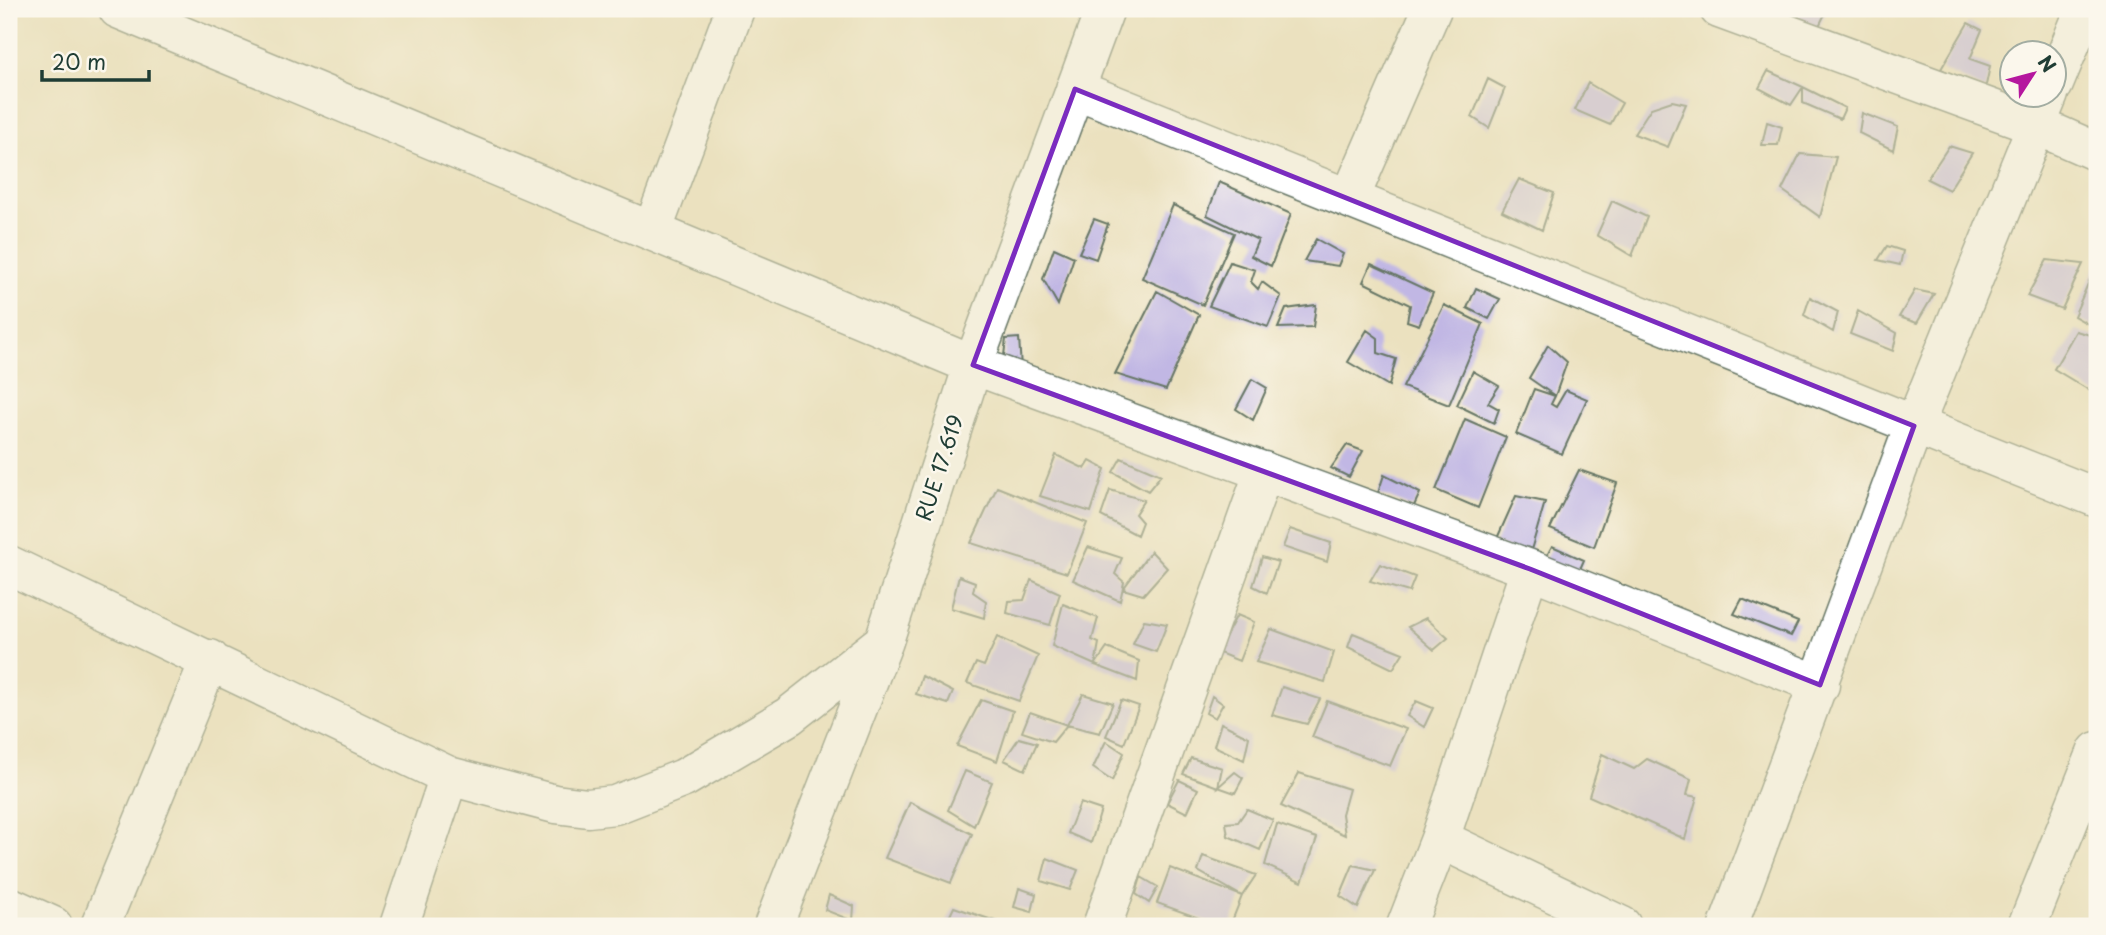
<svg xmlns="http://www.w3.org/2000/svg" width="2106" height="935" font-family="'Playpen Sans',sans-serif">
<rect width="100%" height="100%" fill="#fbf7ec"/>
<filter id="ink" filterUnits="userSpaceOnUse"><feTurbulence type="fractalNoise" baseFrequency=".0143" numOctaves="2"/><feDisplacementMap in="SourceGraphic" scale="14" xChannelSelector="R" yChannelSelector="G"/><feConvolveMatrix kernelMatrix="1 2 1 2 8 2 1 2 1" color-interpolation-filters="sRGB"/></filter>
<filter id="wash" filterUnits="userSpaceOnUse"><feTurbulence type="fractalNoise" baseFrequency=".00686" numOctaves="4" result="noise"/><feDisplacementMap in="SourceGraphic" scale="28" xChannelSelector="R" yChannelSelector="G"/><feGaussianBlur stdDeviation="1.57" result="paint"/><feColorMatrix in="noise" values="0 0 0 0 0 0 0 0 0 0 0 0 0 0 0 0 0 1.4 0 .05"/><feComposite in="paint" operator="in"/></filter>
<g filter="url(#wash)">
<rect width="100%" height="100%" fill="#ebe1bf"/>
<g id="blocks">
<path fill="#c1b7e4" d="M1799,9L1826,12L1817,30L1798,22Z
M1968,23L1982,30L1970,59L1990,66L1985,90L1941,69Z
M1768,71L1803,87L1791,105L1759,88Z
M1488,79L1505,88L1489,128L1472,117Z
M1588,83L1622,103L1610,125L1575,110Z
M1803,87L1845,108L1840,119L1803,103Z
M1672,101L1686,104L1668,147L1634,134L1651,108Z
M1862,113L1898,127L1893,150L1859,133Z
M1767,122L1782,127L1778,145H1762Z
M1949,146L1972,153L1949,190L1927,179Z
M1800,154L1836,157L1820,217L1782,190Z
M1519,179L1554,193L1542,230L1502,211Z
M1219,182L1291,214L1271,266L1251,256L1258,240L1207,215Z
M1612,201L1647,217L1632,256L1597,235Z
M1173,205L1234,233L1203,305L1142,278Z
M1094,219L1108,224L1096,259L1079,253Z
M1316,239L1343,254L1338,266L1304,261Z
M1887,246L1903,251L1900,265L1878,260Z
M1054,248L1074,257L1058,305L1043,279Z
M2047,260L2083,264L2062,309L2027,296Z
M1230,262L1255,270L1251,282L1258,289L1262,282L1281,296L1268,327L1209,306Z
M2097,263V329L2074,316Z
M1371,264L1433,293L1419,325L1407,321L1410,305L1363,282Z
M1476,288L1500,299L1489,319L1467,308Z
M1915,290L1934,294L1917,323L1899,317Z
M1157,291L1199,315L1166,390L1115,374Z
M1810,297L1838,312L1833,332L1804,315Z
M1316,305L1313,327L1278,328L1286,309Z
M1444,305L1483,324L1449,405L1403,387Z
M1858,311L1897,333L1893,351L1850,334Z
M1367,330L1378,338V353L1396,359L1389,386L1348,362Z
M2076,331L2097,337V395L2054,369Z
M1019,338L1021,368L1003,364L1006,339Z
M1548,345L1567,362L1555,396L1551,404L1556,407L1566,390L1587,399L1562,454L1516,434L1534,389L1555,396L1529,378Z
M1473,371L1499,386L1488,403L1499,409L1494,423L1457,405Z
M1252,379L1267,388L1253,420L1236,409Z
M1465,419L1506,437L1478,508L1436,490Z
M1347,445L1363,451L1349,477L1331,468Z
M1056,455L1085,469L1090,461L1105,469L1091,512L1040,496Z
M1121,458L1161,475L1148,491L1113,472Z
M1579,470L1617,483L1594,547L1550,529Z
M1384,475L1420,493L1413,508L1378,493Z
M997,487L1087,523L1067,573L971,543Z
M1110,490L1144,500L1135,514L1142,522L1137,535L1101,516Z
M1516,496L1545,502L1529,557L1495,543Z
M1290,529L1331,543L1327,562L1283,547Z
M1552,546L1584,560L1577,576L1544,561Z
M1088,547L1122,558L1115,574L1124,582L1120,601L1073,580Z
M1151,551L1167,568L1143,595L1123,589Z
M1262,557L1278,562L1267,593L1253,586Z
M1380,564L1415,577L1409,592L1370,581Z
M959,576L975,582L973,592L986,601L984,618L951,608Z
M1031,580L1060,593L1050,625L1007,613L1009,601L1024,600Z
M1742,599L1798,622L1791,636L1734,614Z
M1063,604L1098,618L1092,640L1099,643L1095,665L1052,646Z
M1237,615L1254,622L1239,661L1217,652Z
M1426,618L1448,638L1434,650L1408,627Z
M1144,620L1167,624L1156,652L1133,644Z
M1271,629L1334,652L1325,682L1256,662Z
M1353,633L1403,653L1393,669L1348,647Z
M997,637L1038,656L1019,701L967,683L976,663L984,666Z
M1107,648L1139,661L1137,681L1095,665Z
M922,676L953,692L948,704L916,694Z
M1282,687L1320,699L1307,724L1272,715Z
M1083,694L1113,703L1100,733L1067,725Z
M1212,696L1223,704L1215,718L1206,713Z
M981,700L1013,711L997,761L957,746Z
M1121,700L1139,706L1124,744L1106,736Z
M1327,701L1406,729L1390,766L1312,737Z
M1416,701L1433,708L1424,727L1407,716Z
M1030,712L1067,725L1053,742L1022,732Z
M1221,723L1249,737L1244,760L1214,746Z
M1019,738L1037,743L1025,770L1004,760Z
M1106,741L1124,753L1112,781L1093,768Z
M1602,754L1634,769L1647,759L1691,779L1687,795L1697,797L1685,839L1589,796Z
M1191,758L1222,768L1218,787L1235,772L1243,778L1235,793L1218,787L1183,774Z
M965,771L992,782L974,826L948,810Z
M1299,773L1349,789L1342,814L1345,835L1281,806Z
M1179,780L1198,789L1187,813L1167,803Z
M910,802L972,834L951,883L885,858Z
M1080,803L1101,810L1091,843L1068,833Z
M1247,809L1273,820L1260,850L1228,836L1226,823L1238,822Z
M1277,824L1317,838L1302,882L1265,865Z
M1203,856L1256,875L1242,896L1230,926H1221L1157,903L1170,868L1242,896L1198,871Z
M1047,858L1078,870L1070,890L1041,881Z
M1353,865L1375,870L1358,908L1340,896Z
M1141,877L1158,887L1149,903L1136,894Z
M1019,888L1036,894L1032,912L1014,907Z
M829,895L854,906L853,921L825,910Z
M954,907L998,922L997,926H945Z"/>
</g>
</g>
<g filter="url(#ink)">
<use href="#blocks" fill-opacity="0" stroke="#667665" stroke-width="2"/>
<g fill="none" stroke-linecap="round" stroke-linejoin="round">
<g stroke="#667665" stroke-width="41">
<path id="street" d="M118,9L973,365L1530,569L1820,685
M1719,9L2036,125L2097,152
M2054,84L2085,9
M1075,89L2097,498
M1350,198L1432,9
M653,229L735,9
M9,565L449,776L555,804L588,808L615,805L684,778L789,716L882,643
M1440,839L1622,926
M9,906L53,926
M100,926L210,659
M399,926L449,776
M773,926L884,641L973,365L1105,9
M1102,926L1264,471
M1406,926L1440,839L1530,569
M1728,926L1914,426L2049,94
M2027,926L2097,751"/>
</g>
<use href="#street" stroke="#fff" stroke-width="38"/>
</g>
</g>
<path d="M0 0H2106V935H0ZM1075,89L1914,426L1820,685L1530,569L973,365Z" fill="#ebe1bf" fill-opacity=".55" fill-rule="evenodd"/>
<path fill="none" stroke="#7b2cbf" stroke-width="5" stroke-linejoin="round" d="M1075,89L1914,426L1820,685L1530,569L973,365Z"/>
<g text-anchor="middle" stroke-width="5" stroke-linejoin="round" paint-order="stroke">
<g font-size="21" fill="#1f3d34" stroke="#fbf7ec">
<text transform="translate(940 468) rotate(-72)" y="7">RUE 17.619</text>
</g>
</g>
<rect width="2106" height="935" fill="none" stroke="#fbf7ec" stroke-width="35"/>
<g transform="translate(2033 74) rotate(54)"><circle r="33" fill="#fbf7ec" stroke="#a3ada2" stroke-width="2"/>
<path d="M0-5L12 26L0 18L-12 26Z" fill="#b5179e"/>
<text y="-10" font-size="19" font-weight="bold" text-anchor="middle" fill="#1f3d34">N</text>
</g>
<path d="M42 70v10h107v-10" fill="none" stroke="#1f3d34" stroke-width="3.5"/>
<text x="52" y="70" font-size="21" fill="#1f3d34" stroke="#fbf7ec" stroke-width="5" paint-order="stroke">20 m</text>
</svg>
